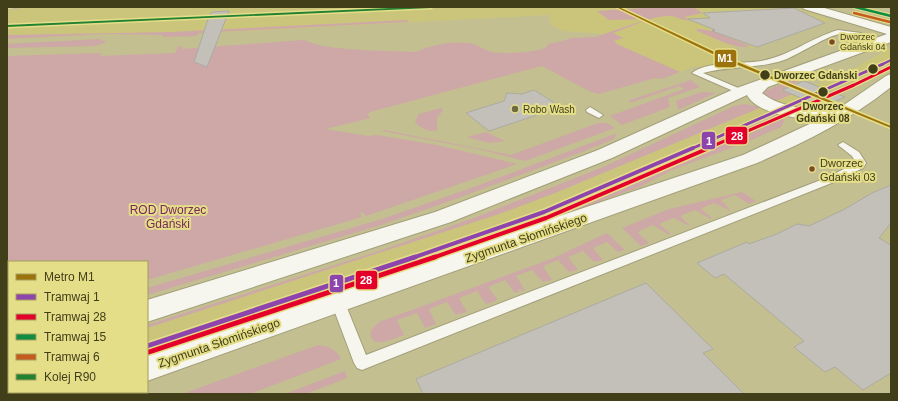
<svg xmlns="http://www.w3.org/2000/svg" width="898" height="401" font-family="Arial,sans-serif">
<rect width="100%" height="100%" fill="#c3bf90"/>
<path fill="#cbc57c" d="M7,7H793L830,20L754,48L736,46L724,50L732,55L726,56L742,62L701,68L695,66L678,73L595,37L603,34L564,31L551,25L549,15L168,35L105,34L7,39Z
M891,48V63L865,76L790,109L773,102L851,70Z
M762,107L778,114L543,216L435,255L147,351V328L499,214L555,193Z"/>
<path fill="#cda8a7" d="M660,7H693L703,13L684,17L692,21C683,21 678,17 671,16C652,15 631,27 613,33L623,38L614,41L617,44L680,72L662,79L655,78L599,94L591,92L542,66L370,112L367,114L371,118L325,129L369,136L377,135L437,145L517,164L366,216L362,212L360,213L362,217L147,280V262H9V320H7V56L101,53L100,56L175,53L178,47L183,46L182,49L304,40C329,52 387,50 416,52C431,45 451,41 468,43C477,44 484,50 492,52C505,54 535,53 547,47L548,44L558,42L572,38L595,37L648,19L609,20L597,11Z
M407,20L408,22L199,33L197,36L162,37L164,35L105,34L7,39V35L170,32Z
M700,29L712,31L750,46C737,51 708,35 695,30Z
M99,39L107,42L95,46L7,48V44Z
M803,76H805L790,87L780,90L789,94L800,91L771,103L762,95L767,90Z
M691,80L700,87L668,98L670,107L622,125L610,116L684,89L679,86L633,102H629L630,100Z
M701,92L716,93L678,110L676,101Z
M744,104L762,107L555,193L499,214L147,328V325L379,251L471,219L603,167L734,106Z
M441,108L443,110L437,118V130C429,133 420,128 415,122L419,114Z
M778,114L784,121L781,127L742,144L672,170L640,187L602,200L603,202L147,355V351L513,228L591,196Z
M598,123H607L615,128L525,161L482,150L382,131L384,130L511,155Z
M486,132L505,141L490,143L467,137Z
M617,133L614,139L582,152L450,201L381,225L147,295V288L382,219L474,187Z
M742,192L756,201L749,204L735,195L721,200L731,211L714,203L702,208V210L712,218L711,219L695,210L682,215L681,217L691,227L674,218L661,223L660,225L670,233L669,235L653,225L639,231L638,233L649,243L641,246L622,228L669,209Z
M607,233L625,250L618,252L607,242L593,248L603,260L594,262L583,251L568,257L578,270L569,272L558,260L543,266L552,280L543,282L532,270L516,276L525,290L522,291L520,289L518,290L520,292L515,293L505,280L488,287L497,299L496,301L486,304L477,291L459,298L467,312L456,315L447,302L429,309L436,324L425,328L417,313L397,320L404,335C395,338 367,352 371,330L379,322L551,259Z
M318,345C329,346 336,349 341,359L250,394H182Z
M345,371L347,378L306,394H285Z"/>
<path fill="#c2c0b9" stroke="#acaaa3" d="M794,8L825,23L757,47L712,31L715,30L688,19L710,18L703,13Z
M229,11L207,67L194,62L209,16L212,12Z
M804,81L845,97L822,107L782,90Z
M534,90L561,107L489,131L466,113L504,101L507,93L522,94Z
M891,185V223L879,238L891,245V373L863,390L835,367L825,372L794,347L804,341L724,274L715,278L697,263L747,242L749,244L777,234L797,224L809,226L845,209L872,193Z
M646,283L713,349L703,353L744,394H423L416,379Z"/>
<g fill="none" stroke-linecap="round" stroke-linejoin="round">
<g stroke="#a29f7a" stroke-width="2">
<path id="service" d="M838,30L861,33L877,43L874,45C861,41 855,33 840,34C828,35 798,55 784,60C758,69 730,66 703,73L743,90L744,92L740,94L692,73C706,61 743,64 761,61C789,56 811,38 838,30Z
M590,107L603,115L599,118L587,112L586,110Z
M843,142L859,152L866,163L863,168L834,182L367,368L362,370L357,368L354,363L331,302L333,298L338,297L343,298L366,355L826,178L856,163L852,156L838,145Z"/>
</g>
<g stroke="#a29f7a" stroke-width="2">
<path id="secondary" d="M802,7H821L891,27V42L768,87L762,93C782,109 811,109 835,111L886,76L891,74V87C850,120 805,142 757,163L147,381V353L743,155L818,120C798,118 758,115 747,95L612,158L451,222L147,322V300L435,212L598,150L734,89L887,34L804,9Z
M7,341H9V367H7Z
M55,392H91L90,394H54Z"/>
</g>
<use href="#service" fill="#f6f5ee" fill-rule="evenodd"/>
<use href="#secondary" fill="#f6f5ee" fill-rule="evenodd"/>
<g stroke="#bab8ac" stroke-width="3">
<path id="rail" d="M7,8L19,7"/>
</g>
<use href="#rail" stroke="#e5de88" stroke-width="2" stroke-dasharray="5.5" stroke-linecap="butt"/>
<g stroke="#e5de88" stroke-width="3">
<path id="rail-1" d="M413,7H432L431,8L7,27V25Z"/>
</g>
<use href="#rail-1" fill="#238132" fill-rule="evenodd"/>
<g stroke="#e5de88" stroke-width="4.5">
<path id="tram-1-far3" d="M881,65L891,60"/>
</g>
<g stroke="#e5de88" stroke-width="5.5">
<path id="tram-1-far2" d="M691,149L883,64"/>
</g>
<g stroke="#e5de88" stroke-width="7">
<path id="tram-1-far1" d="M412,258L544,212L693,148"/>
</g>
<g stroke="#e5de88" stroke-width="8">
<path id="tram-1" d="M147,346L415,257"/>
</g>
<g stroke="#e5de88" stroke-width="5.5">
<path id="tram-2-far2" d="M706,149L854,85L891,67"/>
</g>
<g stroke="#e5de88" stroke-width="7">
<path id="tram-2-far1" d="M432,258L546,218L709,148"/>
</g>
<g stroke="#e5de88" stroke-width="8">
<path id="tram-2" d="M149,352L435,257"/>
</g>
<g stroke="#e5de88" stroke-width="4.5">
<path id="tram-3" d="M855,7L891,16"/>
</g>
<g stroke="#e5de88" stroke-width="4.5">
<path id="tram-4" d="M854,13L890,22"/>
</g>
<use href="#tram-1-far3" stroke="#8e44ad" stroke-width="2.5"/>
<use href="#tram-1-far2" stroke="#8e44ad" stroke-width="3"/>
<use href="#tram-1-far1" stroke="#8e44ad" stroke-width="4"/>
<use href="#tram-1" stroke="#8e44ad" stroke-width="5"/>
<use href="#tram-2-far2" stroke="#e4002b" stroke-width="3"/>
<use href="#tram-2-far1" stroke="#e4002b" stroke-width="4"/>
<use href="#tram-2" stroke="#e4002b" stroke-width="5"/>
<use href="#tram-3" stroke="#108c43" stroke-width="2.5"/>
<use href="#tram-4" stroke="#c65b20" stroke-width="2.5"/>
<g stroke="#e5de88" stroke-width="3">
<path id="metro-1" d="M616,7H619L723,56L891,126V128L721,58Z"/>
</g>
<use href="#metro-1" fill="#9c720d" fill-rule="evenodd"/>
</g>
<g fill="#7a4b2a" stroke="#e5de88" stroke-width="1.5">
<circle cx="832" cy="42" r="3.5"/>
<circle cx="812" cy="169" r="3.5"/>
</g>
<g fill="#413e1a" stroke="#e5de88" stroke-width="1.5">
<circle cx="873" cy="69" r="5.5"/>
<circle cx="765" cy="75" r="5.5"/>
<circle cx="823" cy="92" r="5.5"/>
</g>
<circle fill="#6e6b43" stroke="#e5de88" stroke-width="1.5" cx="515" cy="109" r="4"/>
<g text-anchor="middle" stroke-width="4" stroke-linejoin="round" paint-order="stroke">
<g font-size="9" fill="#413e1a" stroke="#e5de88" text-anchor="start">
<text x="840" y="40">Dworzec<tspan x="840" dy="10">Gdański 04</tspan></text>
</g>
<g font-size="10" font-weight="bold" fill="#413e1a" stroke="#e5de88" text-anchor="start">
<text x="774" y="79">Dworzec Gdański</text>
<text x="823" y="110" text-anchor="middle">Dworzec<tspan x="823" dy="12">Gdański 08</tspan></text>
</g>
<g font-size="10" fill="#413e1a" stroke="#e5de88" text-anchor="start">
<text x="523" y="113">Robo Wash</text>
</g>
<g font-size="11" fill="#413e1a" stroke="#e5de88" text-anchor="start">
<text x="820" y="167">Dworzec<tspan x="820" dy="14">Gdański 03</tspan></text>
</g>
<g font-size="12" fill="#79275c" stroke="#e5de88">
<text x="168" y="214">ROD Dworzec<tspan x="168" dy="14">Gdański</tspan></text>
</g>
<g font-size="12" fill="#413e1a" stroke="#e5de88">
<text transform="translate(526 238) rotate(-19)" y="4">Zygmunta Słomińskiego</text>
<text transform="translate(219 343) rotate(-19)" y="4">Zygmunta Słomińskiego</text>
</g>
</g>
<g stroke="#e5de88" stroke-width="1.5">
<rect x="714" y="49" width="23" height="19" rx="4" fill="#9c720d"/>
<rect x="725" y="126" width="23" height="19" rx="4" fill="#e4002b"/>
<rect x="701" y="131" width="15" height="19" rx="4" fill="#8e44ad"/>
<rect x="355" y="270" width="23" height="20" rx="4" fill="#e4002b"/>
<rect x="329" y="274" width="15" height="19" rx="4" fill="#8e44ad"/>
</g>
<g font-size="11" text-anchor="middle" font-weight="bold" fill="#fff">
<text x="725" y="62">M1</text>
<text x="737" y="140">28</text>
<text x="709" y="145">1</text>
<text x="366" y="284">28</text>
<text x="336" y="287">1</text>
</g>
<rect width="898" height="401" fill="none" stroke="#413e1a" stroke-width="16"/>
<rect x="8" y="261" width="140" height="132" fill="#e5de88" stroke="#a39e5c"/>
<rect x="16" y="274" width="20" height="6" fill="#9c720d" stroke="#a39e5c"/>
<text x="44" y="281" font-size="12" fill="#413e1a">Metro M1</text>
<rect x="16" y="294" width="20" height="6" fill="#8e44ad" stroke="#a39e5c"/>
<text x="44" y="301" font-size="12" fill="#413e1a">Tramwaj 1</text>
<rect x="16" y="314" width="20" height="6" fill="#e4002b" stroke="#a39e5c"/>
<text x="44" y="321" font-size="12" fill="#413e1a">Tramwaj 28</text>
<rect x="16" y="334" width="20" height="6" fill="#108c43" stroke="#a39e5c"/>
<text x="44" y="341" font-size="12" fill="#413e1a">Tramwaj 15</text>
<rect x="16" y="354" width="20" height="6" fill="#c65b20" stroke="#a39e5c"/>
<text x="44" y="361" font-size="12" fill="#413e1a">Tramwaj 6</text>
<rect x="16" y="374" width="20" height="6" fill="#238132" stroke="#a39e5c"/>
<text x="44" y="381" font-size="12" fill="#413e1a">Kolej R90</text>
</svg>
